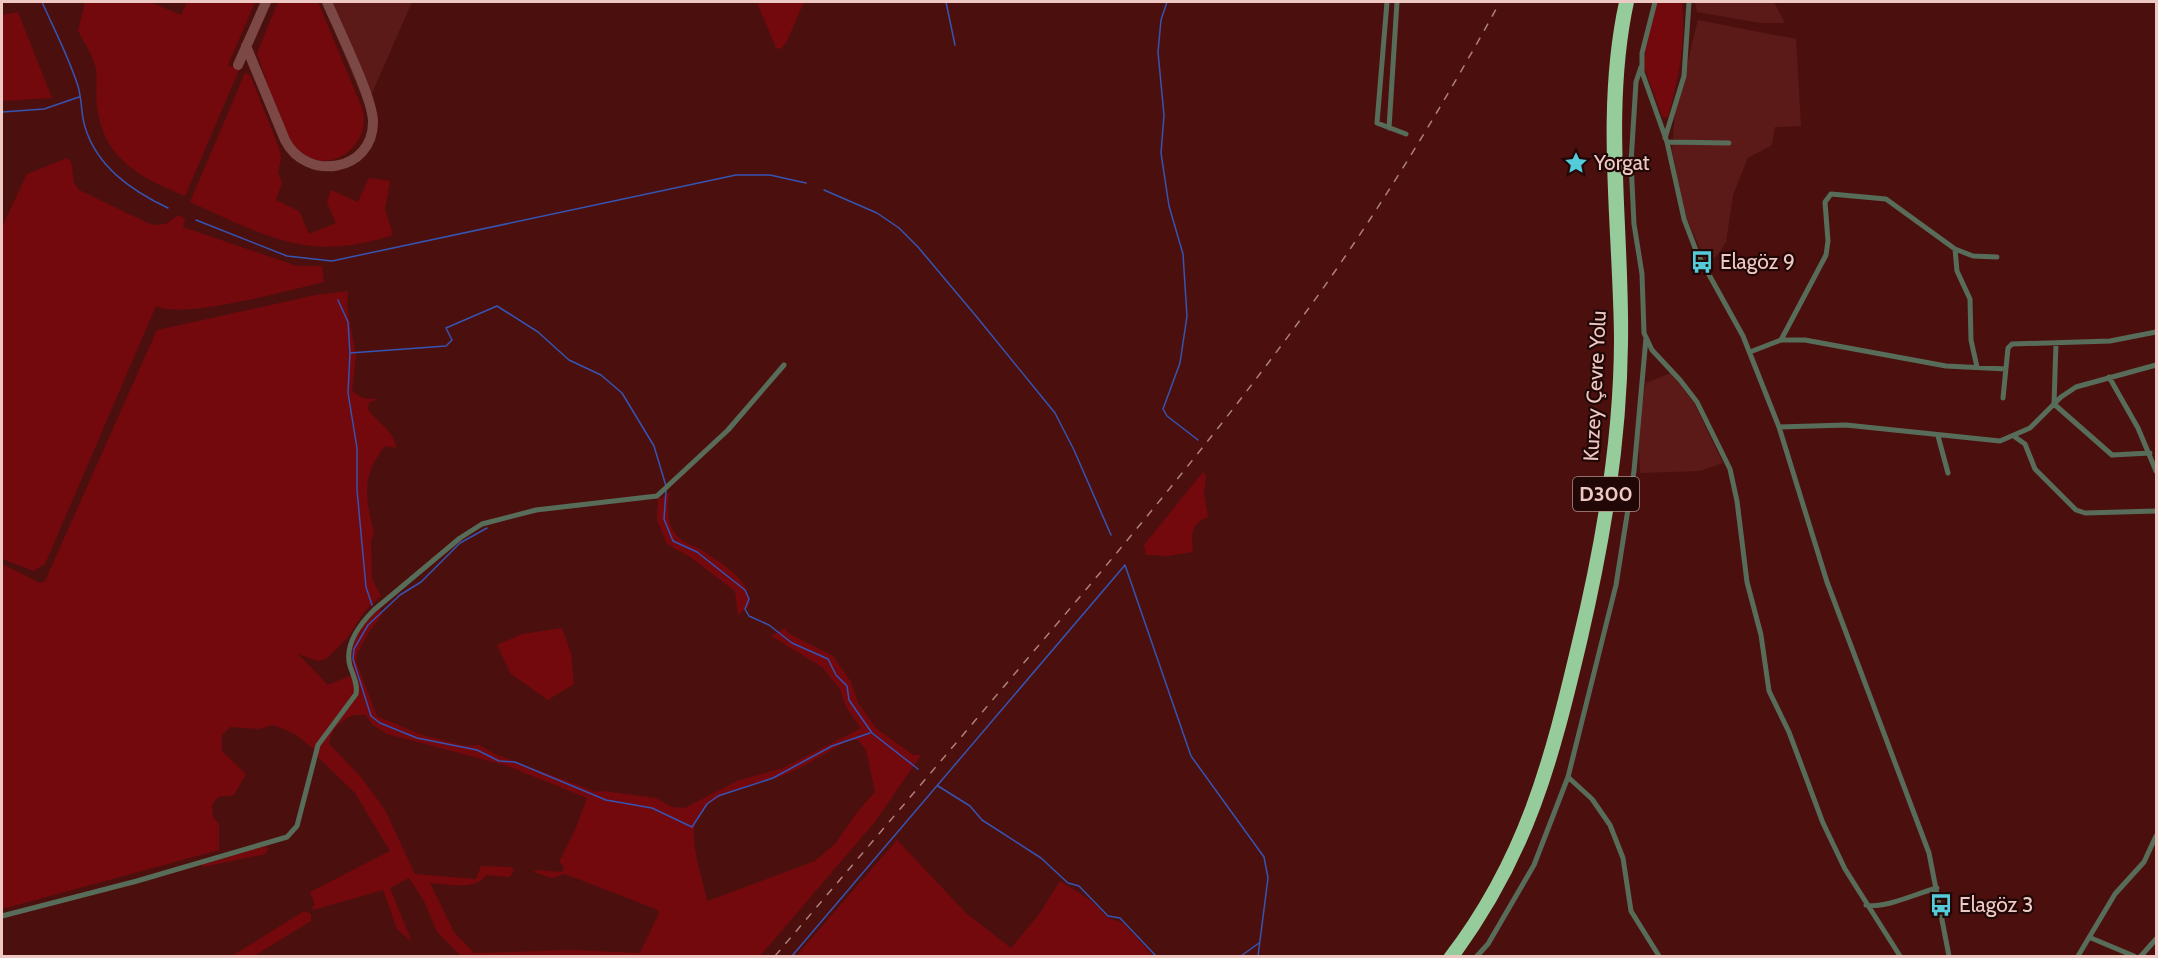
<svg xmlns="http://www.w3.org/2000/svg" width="2158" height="958" font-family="Cabin,sans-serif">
<rect width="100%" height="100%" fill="#4b100e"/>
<path fill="#5b1a17" d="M322,2H412L366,107Z
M1695,2H1774L1785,23H1760L1697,12Z
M1698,20L1796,39L1801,126L1775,127L1772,145L1748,158L1733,195L1726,242L1717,256L1706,262L1684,212L1672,150L1675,112Z
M1671,373L1694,403L1723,463L1700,471L1640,473L1638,427L1646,383Z"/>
<path fill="#73090d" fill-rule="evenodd" d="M85,2H150L181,15L187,2H255L228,65L239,70L185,196C140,177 103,159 97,106C95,93 98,81 96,69C94,57 84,42 78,31Z
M278,2H318L362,108C373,144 330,178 300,151C284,138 264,74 257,53Z
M757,2H804L786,43L781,49L776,48Z
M1657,2H1682C1686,42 1679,77 1668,117L1665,118L1662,116L1644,67L1645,46Z
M18,12L52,98L2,101V15Z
M245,73L250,75L279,148L281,159L278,172L282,183L276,200L299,211L309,234L336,223L327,203L331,190L358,202L369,178L390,181L385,209L392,232L391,236C367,243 337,249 312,246C271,242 228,219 190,202Z
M67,158L71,161L74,183L79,190L152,225L166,224L178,215L185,219L183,227L297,266H322L324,282C289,290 184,320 156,306L45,564L34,571L2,559V227L27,174Z
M348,291L347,306L356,356L352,391L363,398L377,399L369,403L368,409C377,423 395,431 396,448L385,446C360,477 366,497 374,534L371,540L372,579L381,596L364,612L348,637L326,659L317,661L298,654L328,685L352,675C345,647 360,629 377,609H380L382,615L369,632L358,652L356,661L377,716L422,735L466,746L479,745L495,754L596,792L602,791L656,798L672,807L685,808L737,781L783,768L861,728L846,707L840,689L822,667L771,636L785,628L788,633L833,656L851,682L858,703L876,728L913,755H921L874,823L760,956H461L437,932L424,901L409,878L390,888L412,942L397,929L383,890L313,910L312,907L315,904L310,892L390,851L355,793L318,757L316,751L295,734L273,725L259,729L230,727L222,735V751L246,774L234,795L218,797L212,805L213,817L219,824V850L2,909V564L40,583L45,581L157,330L316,295ZM354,715H365L373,725L387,734L505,765L587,798L575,830L559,862L564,866L562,872L536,870L534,872L552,878L565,874L658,910L659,913L640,953L570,950L474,953L454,932L430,883C447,884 476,891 486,875L510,877L514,870L511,867L481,866L476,879L415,874L385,810L361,777L329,744C331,729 340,720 354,715ZM849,740H858L866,750L875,792L858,811L835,844L815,861L707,901C703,879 690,845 695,824C705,789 760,786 789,773C809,764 829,751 849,740Z
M1203,472L1206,476L1204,494L1208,517C1190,523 1191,536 1193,552L1167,556L1146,555L1144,545Z
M670,493C665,512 668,532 686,543C691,546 698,547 703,551C721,563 753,581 749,606L738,615L735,591L690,557L667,544L657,520L658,499Z
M562,628L571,653L574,684L548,700L511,674L497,645L522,634Z
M897,840L966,913L1011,948L1040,913L1060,881L1090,900L1108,918L1123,923L1153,956H796Z
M266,846L268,849L266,854L203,867L201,864Z
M304,911L311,914V921L254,956H232Z"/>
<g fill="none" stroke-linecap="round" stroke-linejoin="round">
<path stroke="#3654b3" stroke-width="1.5" d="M42,2C54,29 69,58 78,86C82,100 81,114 85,127C97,167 132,191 168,208
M946,2L955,45
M1167,2L1161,20L1158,52L1164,115L1161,153L1169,206L1183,254L1187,316L1180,363L1163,409L1167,416L1198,440
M2,112L44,109L79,97
M824,190L877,213L899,228L918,247L976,316L1055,413L1074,450L1111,535
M196,220L287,256L332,261L736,175H770L806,183
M338,300L348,322L350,353L348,393L357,448V490L366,587L372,605
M350,353L446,346L452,340L446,328L497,306L538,332L569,360L601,375L622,393L654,446L666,486
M666,491L664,519L673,541L697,552L745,590L749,599L745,609L749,616L769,625L792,643L828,659L836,675L847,686L849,700L872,733L918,769
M487,528L460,543L421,582L400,595L368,625L354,649L353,659L371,716L380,723L417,738L477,750L499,761L515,762L606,800L652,808L692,827L707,804L718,796L773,778L832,746L870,733
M938,786L970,806L982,820L1041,858L1068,883L1079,886L1108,916L1120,918L1156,956
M792,956L1125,565L1191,756L1264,857L1268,878L1258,956
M1241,956L1259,943"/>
<path stroke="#7c4845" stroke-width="10" d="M246,46L285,140C306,182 373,172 373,122C373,98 338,28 327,2
M238,65L266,2"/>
<path stroke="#576d59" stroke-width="5" d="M1387,2L1377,123L1406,134
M1655,2L1642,53V72L1667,142L1684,219L1697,253L1743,336L1779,427L1827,582L1929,853L1949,956
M1641,67L1636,82L1631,162L1634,224L1642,274L1644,333L1652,350L1680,380L1697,402L1730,469L1737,501L1747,582L1761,635L1769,691L1789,732L1823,823L1845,869L1900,956
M1389,128L1397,2
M1665,138L1684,76L1689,2
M1667,142L1729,143
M1955,249L1957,271L1970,299L1971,340L1977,367
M1781,340L1826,255L1828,241L1825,202L1831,194L1886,199L1955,249L1973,256L1997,257
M2056,343L2054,404L2112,455L2150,453
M1750,352L1781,340H1805L1946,366L2006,369
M2109,377L2138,428L2156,471
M2003,398L2008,348L2012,344L2110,341L2156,332
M1779,427L1846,425L2000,441L2030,428L2061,397L2076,387L2156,365
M1938,436L1948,473
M2015,437L2025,444L2035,469L2076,510L2085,513L2156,511
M1568,777L1592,799L1610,825L1623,858L1631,911L1659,956
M1866,905C1885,909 1917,893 1937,888
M2,916L137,881L287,837L297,826L318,745L356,694C358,684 353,675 350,666C344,645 360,624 374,610L460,538L482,524L536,510L657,496L728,430L784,365
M2091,938L2134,956
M1477,956L1488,944L1534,865L1568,777L1616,585L1634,471L1646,338
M2078,956L2115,894L2144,862L2156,836
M2141,956L2156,939"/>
<path stroke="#96cc9b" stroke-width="8" d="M1448,956C1523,858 1548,761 1576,642C1600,543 1618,441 1618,338C1617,227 1599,111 1623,2
M1456,956C1531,853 1554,764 1583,642C1606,543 1623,444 1624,343C1626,230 1606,113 1630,2"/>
<path stroke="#ae807c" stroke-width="1.5" stroke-dasharray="8 8" stroke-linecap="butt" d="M775,956C861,855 947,754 1033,652C1132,536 1230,418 1319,294C1385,201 1445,102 1500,2"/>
</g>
<defs>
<g id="sight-bare" transform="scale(1.8)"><path d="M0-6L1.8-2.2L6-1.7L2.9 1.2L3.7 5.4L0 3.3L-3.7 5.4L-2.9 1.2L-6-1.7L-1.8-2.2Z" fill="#53cbda" stroke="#210806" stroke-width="2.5" paint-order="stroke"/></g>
<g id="bus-bare" transform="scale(1.8)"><path d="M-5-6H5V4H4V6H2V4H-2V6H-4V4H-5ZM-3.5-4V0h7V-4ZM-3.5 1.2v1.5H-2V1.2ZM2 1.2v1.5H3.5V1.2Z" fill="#53cbda" stroke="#210806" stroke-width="2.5" paint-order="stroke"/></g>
</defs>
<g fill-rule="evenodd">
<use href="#sight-bare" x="1576" y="163"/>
<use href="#bus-bare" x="1702" y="262"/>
<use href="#bus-bare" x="1941" y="905"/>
</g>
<g text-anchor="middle" stroke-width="4.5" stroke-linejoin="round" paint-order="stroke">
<rect fill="#210806" stroke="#b08e8a" stroke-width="1.5" x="1573" y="477" width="66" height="34" rx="4.5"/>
<g font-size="20" font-weight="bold" fill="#eec8c2">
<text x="1606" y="501">D300</text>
</g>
<g font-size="21" fill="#eec8c2" stroke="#210806" text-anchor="start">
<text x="1594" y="170">Yorgat</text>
<text x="1720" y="269">Elagöz 9</text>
<text x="1959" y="912">Elagöz 3</text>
</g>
<g font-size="21" fill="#eec8c2" stroke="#210806">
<text transform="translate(1595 386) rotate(-87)" y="7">Kuzey Çevre Yolu</text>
</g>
</g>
<rect width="2158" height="958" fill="none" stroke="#eec8c2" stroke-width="6"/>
</svg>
